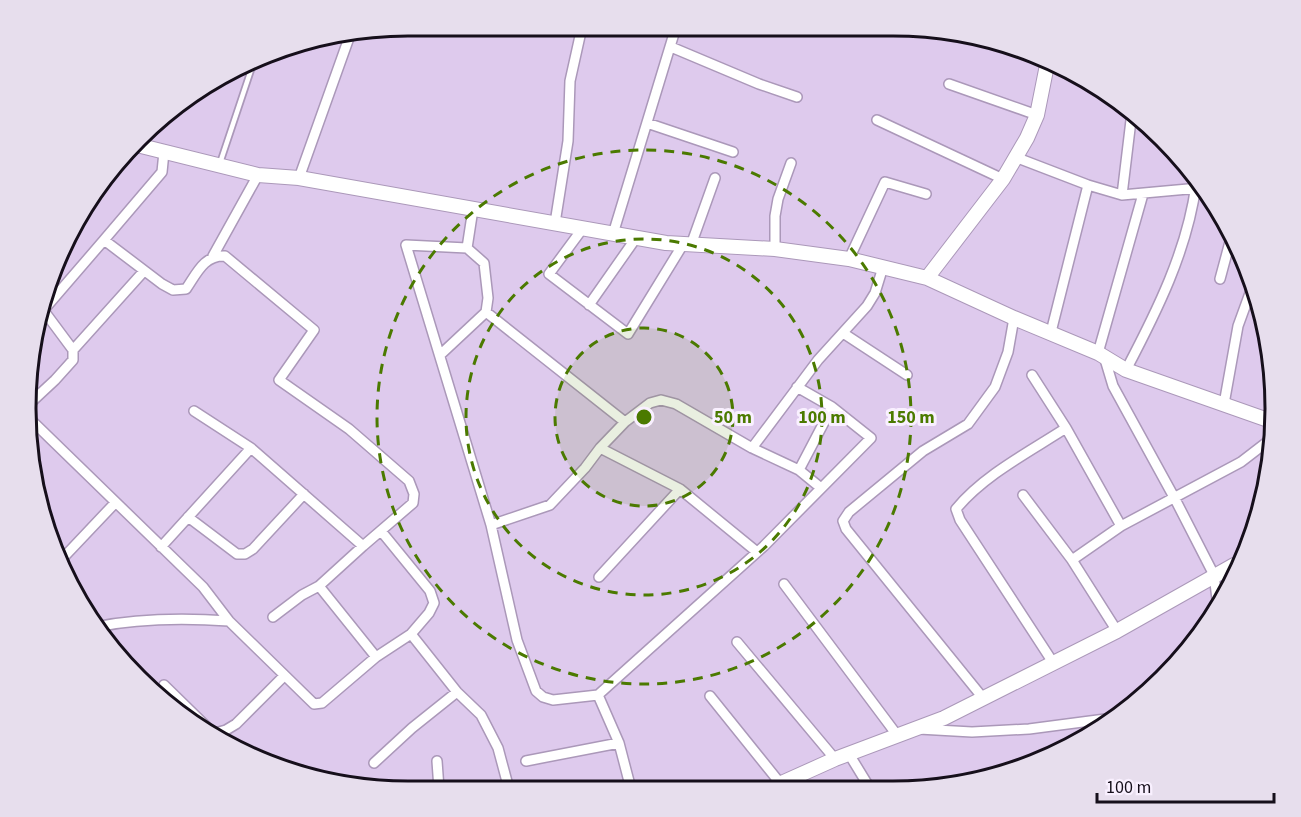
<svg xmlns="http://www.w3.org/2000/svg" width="1301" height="817" font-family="'Source Sans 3',sans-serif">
<rect width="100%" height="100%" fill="#decaed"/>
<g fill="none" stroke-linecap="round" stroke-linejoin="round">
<g stroke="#ab98b9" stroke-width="8">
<path id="lane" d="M220,163L254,61"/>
</g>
<g stroke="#ab98b9" stroke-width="12">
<path id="street" d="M931,29L971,36
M671,47L759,84L797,97
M949,84L1037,115
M877,120L1003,179
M647,123L733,152
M1015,157L1088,185L1122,195L1199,188
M299,178L350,35
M1122,195L1132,112
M555,223L568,141L570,81L582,27
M583,228L549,274L628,334L682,246
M613,234L676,27
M104,240L162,172L164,152
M691,245L715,178
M467,248L484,263L488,298L486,312
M775,249V216L778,199L791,163
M213,256L258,175
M849,259L885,182L926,194
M1220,279L1231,238
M589,305L636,238
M41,313L104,240L162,284L173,290L186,289C197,273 204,255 225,256L314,330L279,380L349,429L409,481L414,494L413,503L363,546
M1051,332L1088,185
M843,333L907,375
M73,350L144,271
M1098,353L1143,194
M440,355L486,312L625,422L650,403L661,400L676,404L752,448L799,470L832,407L871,438L764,546L598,695L553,700L543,697L536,691L517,640L491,525L406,245L467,248L473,209
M1104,356L1113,386L1175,499L1214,575L1217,599
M1126,370C1157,311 1187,251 1196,185
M1032,375L1066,428L1121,526L1241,462L1267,442
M797,387L832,407
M1224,404L1238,326L1250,293
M26,407L55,380L73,360V350L44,311
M194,411L251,448L363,546L319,586L376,657
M26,415L203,587L229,621L314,704L322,703L376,657L411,634L457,692L481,715L498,748L509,789
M625,422L600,448L680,489L757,552
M752,448L818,360L867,306L875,293L883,267
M799,470L821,488
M1023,495L1072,560L1117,631
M188,517L237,554H245L253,549L304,494
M491,525L550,505L585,468L600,448
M381,531L430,591L434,603L429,613L411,634
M161,547L251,448
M62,559L115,503
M1072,560L1121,526
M599,577L680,489
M784,584L897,735
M273,617L302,595L319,586
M96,627C140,618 184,618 229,621
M737,642L835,759
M1054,664L960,520L956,509C984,475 1029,452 1066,428
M164,685L209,729L215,733L226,730L236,724L284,676
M598,695L619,743L631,789
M710,696L780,783
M983,698L846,529L843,521L849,512L923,451L968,424L995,387L1008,352L1014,318
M919,729L972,732L1029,729L1113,718
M849,754L871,790
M437,761L439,789
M526,761L619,743
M374,763L412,728L457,692
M299,772L301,770"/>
</g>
<g stroke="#ab98b9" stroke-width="16">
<path id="secondary" d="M137,145L258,175L299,178L666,243L775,249L849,259L927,278L1014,318L1098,353L1126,370L1268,420
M927,278L1003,179L1027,138L1037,115L1048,60
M766,790L835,759L944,718L1117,631L1234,565"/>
</g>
<use href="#lane" stroke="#fff" stroke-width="4.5"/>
<use href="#street" stroke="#fff" stroke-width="9"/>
<use href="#secondary" stroke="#fff" stroke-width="14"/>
</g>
<circle cx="644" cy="417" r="89" fill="#4b7a00" fill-opacity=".12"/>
<g fill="none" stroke="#4b7a00" stroke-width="3" stroke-dasharray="10 8">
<circle cx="644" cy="417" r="89"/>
<circle cx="644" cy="417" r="178"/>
<circle cx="644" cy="417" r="267"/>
</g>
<path d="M0 0H1301V817H0ZM408 36H893A372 372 0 0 1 1265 408V409A372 372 0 0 1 893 781H408A372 372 0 0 1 36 409V408A372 372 0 0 1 408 36Z" fill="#e7deed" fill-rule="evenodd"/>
<path fill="none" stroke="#160f1b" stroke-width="3" d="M408 36H893A372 372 0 0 1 1265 408V409A372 372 0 0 1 893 781H408A372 372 0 0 1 36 409V408A372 372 0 0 1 408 36Z"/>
<circle cx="644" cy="417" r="9" fill="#4b7a00" stroke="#f9f0ff" stroke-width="3"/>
<g font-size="18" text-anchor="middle" font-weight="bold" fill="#4b7a00" stroke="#f9f0ff" stroke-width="6" stroke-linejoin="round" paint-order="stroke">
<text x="733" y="423">50 m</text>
<text x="822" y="423">100 m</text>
<text x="911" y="423">150 m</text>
</g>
<path d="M1097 793v9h177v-9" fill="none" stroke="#160f1b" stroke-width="3"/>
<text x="1106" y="793" font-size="18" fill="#160f1b" stroke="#f9f0ff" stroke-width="4.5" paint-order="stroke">100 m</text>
</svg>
